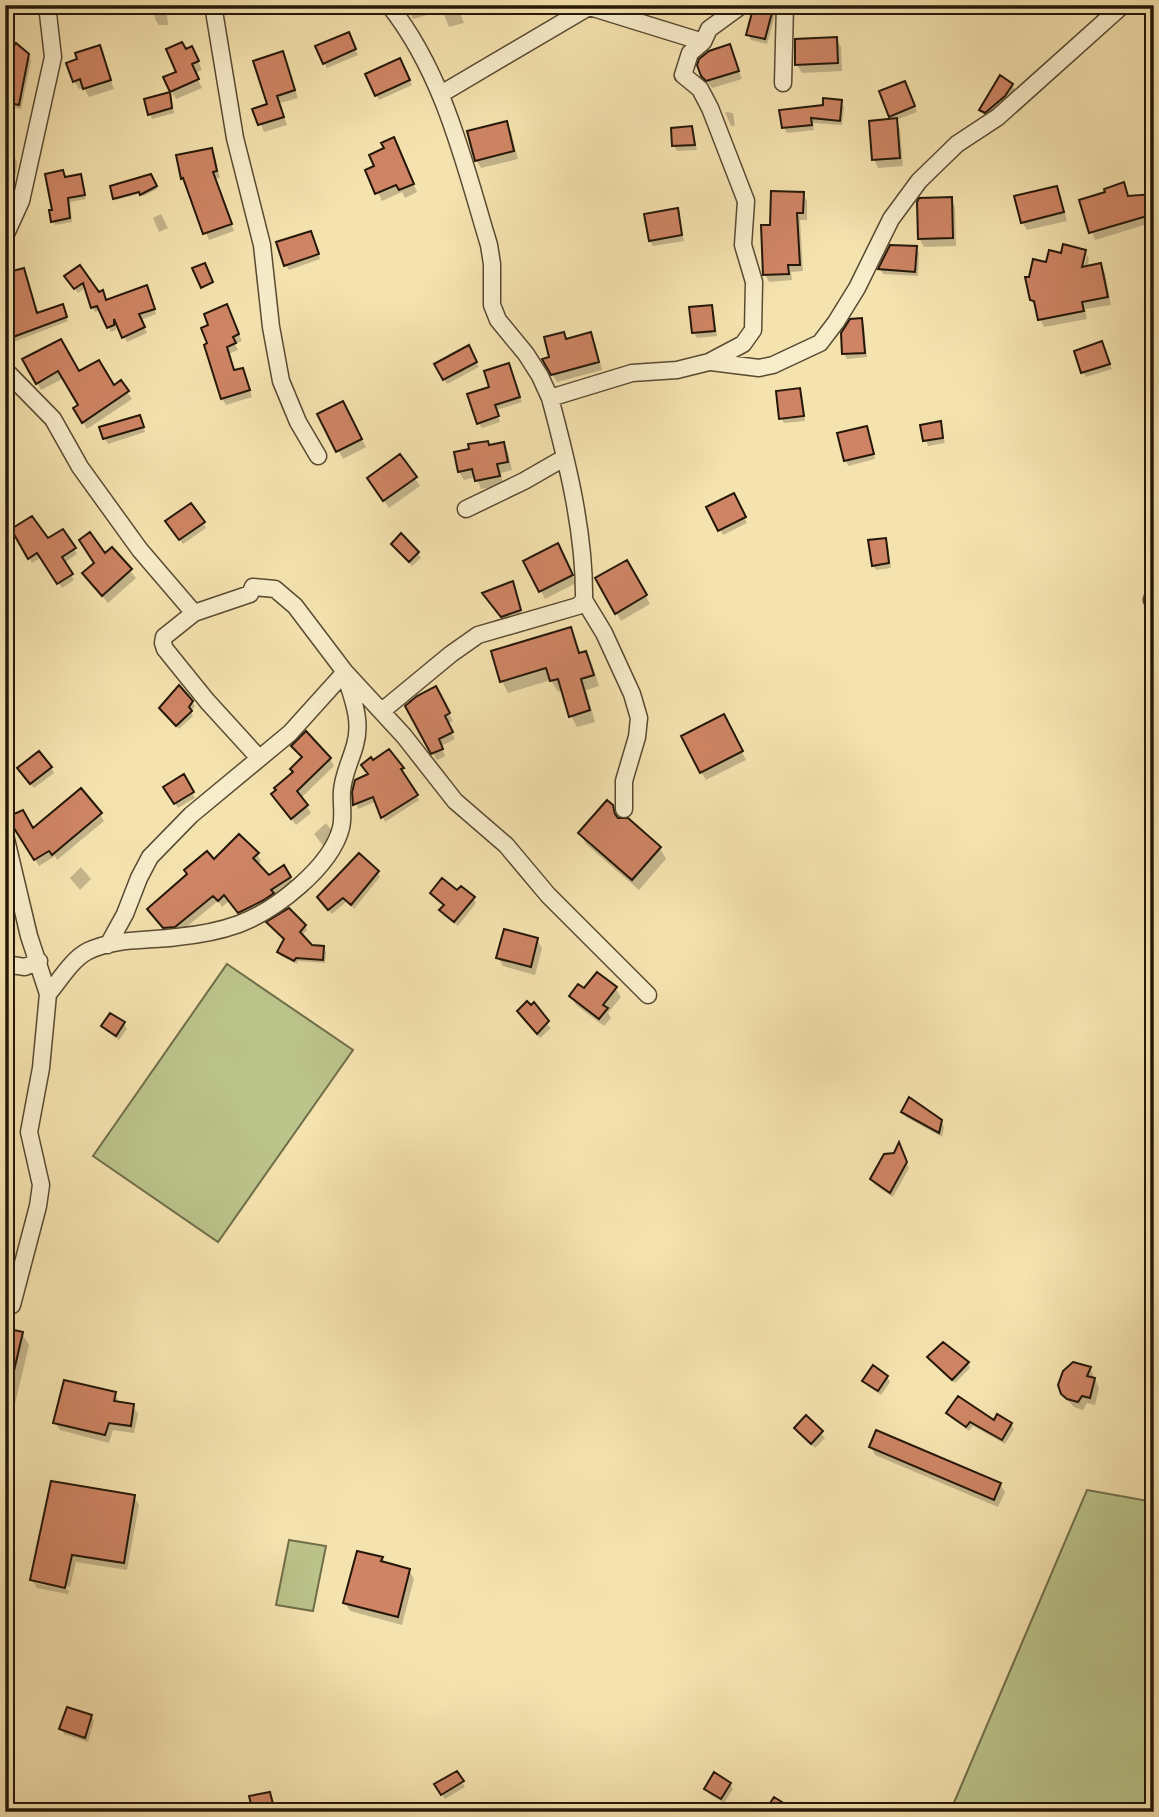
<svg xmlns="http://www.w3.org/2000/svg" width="1159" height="1817" font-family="'Libre Bodoni',serif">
<rect width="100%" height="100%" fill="#f5e3af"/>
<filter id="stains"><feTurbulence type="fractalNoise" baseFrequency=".00286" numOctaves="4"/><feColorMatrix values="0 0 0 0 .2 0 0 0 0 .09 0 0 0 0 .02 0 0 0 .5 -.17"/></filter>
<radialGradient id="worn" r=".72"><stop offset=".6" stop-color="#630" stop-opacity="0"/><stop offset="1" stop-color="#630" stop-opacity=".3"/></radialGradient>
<path fill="#bbc48b" stroke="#706e4a" stroke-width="2" d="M227,964L353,1050L218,1242L93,1156Z
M1087,1490L1154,1502V1812H950Z
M289,1540L326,1546L313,1611L276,1605Z"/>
<path fill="#0003" fill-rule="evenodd" d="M104,5H119V8L107,10Z
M154,5H166L168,25H159L155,19Z
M407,5H424L427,15L413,19Z
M458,8L464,23L449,27L443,12Z
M772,10L775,15L767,44L751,40L748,34Z
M351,39L358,55L327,68L324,63Z
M836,39L841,47L842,71L802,73L797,65L796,41Z
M729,46L742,79L712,88L702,75Z
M99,47L114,89L89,97L84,88L79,89L74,81L80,60Z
M186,51L196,56L202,70L195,73L202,88L176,99L171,91Z
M282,53L298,98L280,103L287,125L264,132L255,110L269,105Z
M28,55L31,61L21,109L5,106V94Z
M403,65L412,85L379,100L376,95Z
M1012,85L1015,90L1008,102L989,117L984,115L981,110Z
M908,88L917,112L896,120L900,129L903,166L878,168L874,159L893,120L891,116Z
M171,93L174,113L152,119L146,101Z
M841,102L844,107L842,125L813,123L814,130L787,133L784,127Z
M725,112L733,113L735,126H731Z
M506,123L511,131L518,159L481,168L476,160Z
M691,127L697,150L677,151L674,146L673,129Z
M398,148L417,192L405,198L402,192L382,201L367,170L376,166Z
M211,149L215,156L220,178L215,179L234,231L209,240L183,178Z
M5,156L15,158L17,162L16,175L5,174Z
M62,172L65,179L80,176L86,199L70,202L72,222L55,225L53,221Z
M150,176L157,189L143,196L141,193L116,200L115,198Z
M1123,185L1129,198L1154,196V228L1151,223L1095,240L1081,201L1107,193Z
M1056,188L1061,196L1067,221L1027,230L1022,222Z
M803,194L807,201V220H800L803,271L791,272L792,280L769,282L765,274L771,226Z
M951,199L955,207L956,246L924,247L919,238Z
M677,210L684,241L653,246L650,241Z
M161,214L168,228L159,232L153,218Z
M313,238L320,259L289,270L286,265Z
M916,248L919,253L918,276L883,274L880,269Z
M1085,251L1089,259L1087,268L1101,265L1105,273L1111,305L1085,309L1087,319L1044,327L1031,299L1047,265ZM1083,255H1087L1081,276L1078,275Z
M80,268L107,302L149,293L156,314L141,320L147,333L127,342L116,319V330L111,332L101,310L95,312L92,307L86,287L78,293L70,282Z
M24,270L37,314L64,310L68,321L11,343L9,339L5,340V275Z
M712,307L714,312L717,336L697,338L694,333Z
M230,313L242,341L235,344L238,350L229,354L235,372L246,376L252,397L226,405L222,398L209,343Z
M861,320L864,325L867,357L847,359L844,354Z
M563,334L567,341L590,334L595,343L602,370L557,382L544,360L551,358Z
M1146,335H1154V366H1150L1147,361Z
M468,348L479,367L447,384L436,365Z
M1104,349L1112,369L1086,377L1083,372Z
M25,360L78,373L127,392L132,399L87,429L75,409L81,406L64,378L41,390Z
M509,365L522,402L496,410L500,422L482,428L479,423L491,388Z
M799,390L802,395L805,421L784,423L781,418Z
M347,411L366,447L343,459L319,415Z
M142,422L145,432L108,444L105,438Z
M940,423L945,443L928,446L922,426Z
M5,425L12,437L5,440Z
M866,428L875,459L848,466L839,435Z
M504,444L508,452L512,470L501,473L503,485L481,489L476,477L464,480L459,472L490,446Z
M415,478L420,486L389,508L374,486Z
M733,495L747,523L723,535L709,508Z
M203,523L206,528L183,544L171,527Z
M13,529L47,541L62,531L77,554L64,563L74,580L62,588L42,557L32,563Z
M885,539L888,545L891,568L876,570L873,565Z
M393,544L418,553L421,558L412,566Z
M112,549L136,578L108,603L84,574Z
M562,553L576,583L545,599L541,591Z
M627,562L650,604L621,621L597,578Z
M513,583L522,616L505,622L487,599Z
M570,629L581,654L586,653L592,664L599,686L586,690L595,722L577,727L571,716L563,690L558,692L551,680L508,693L502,681Z
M435,688L453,721L447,724L455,739L441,746L445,756L437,760L407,706Z
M192,702L195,706L191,712L193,716L179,729L161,708Z
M5,715L14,728L5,735Z
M728,724L746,760L706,780L701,772Z
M293,746L330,759L334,766L301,798L311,813L296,825L273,795L294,773L303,759Z
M389,751L402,769L405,774L403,775L419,800L385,822L377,801L358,809L354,792L369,775L373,763Z
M51,768L54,773L34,788L22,774Z
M183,777L195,798L178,808L165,787Z
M612,807L620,820L660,848L666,859L639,890L586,844L580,833Z
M100,814L104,821L57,860L55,856L39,866L10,817L33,831Z
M326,823L333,832L325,848L314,834Z
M257,854L261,861L257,865L268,877L284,868L294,884L243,919L229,901L222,907L218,901L179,933L169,934L149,910L189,875L214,862Z
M81,867L91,879L80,890L70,878Z
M377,872L380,877L354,909L347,901L332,914L321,902Z
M432,893H458L473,898L476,903L458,926L444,916L441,911L445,907Z
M271,926H305L307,930L301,936L311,947L323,948L326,952L325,963L298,961L297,964L281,956L279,952L285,941Z
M537,940L542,948L535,975L503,966L498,958Z
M597,974L616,989L621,997L608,1013L611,1018L604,1026L576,1005L572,996L584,991Z
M531,1008L551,1028L540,1038L522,1017Z
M124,1024L127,1029L119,1040L106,1031L103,1026Z
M903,1112L941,1121L944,1127L942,1137L906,1117Z
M899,1146L909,1168L893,1197L875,1185L872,1179L895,1154Z
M5,1329L22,1333L29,1345L9,1429L5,1428Z
M929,1357L968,1363L970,1368L955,1383Z
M1090,1368L1099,1388L1095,1405L1087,1403L1083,1410L1074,1407L1062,1394Z
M887,1377L890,1382L881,1395L867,1386L864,1381Z
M115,1394L119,1402L133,1406L138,1414L134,1433L113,1430L109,1443L60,1430L55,1422Z
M948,1413L1011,1424L1014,1429L1005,1444L973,1426L969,1431L951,1418Z
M807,1418L825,1438L815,1448L796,1428Z
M871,1447L1000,1484L1005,1492L998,1507L875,1455Z
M134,1497L139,1505L127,1570L76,1562L70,1587L35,1580V1583L69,1590L68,1594L37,1588L32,1580Z
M381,1559L384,1564L409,1570L414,1579L402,1625L350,1611L345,1603Z
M91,1716L94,1721L88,1742L64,1734L61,1729Z
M457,1773L465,1787L445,1799L437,1785Z
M730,1784L733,1789L724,1803L709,1794L706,1789Z"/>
<path fill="#cf8565" stroke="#241708" stroke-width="2" d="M754,5L773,9L765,39L746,35Z
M349,32L356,49L323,64L315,46Z
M837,37L838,63L795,65V39Z
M182,42L186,49L192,46L199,61L192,64L199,79L170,92L163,77L176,72L166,49Z
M16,43L29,54L19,105L5,102V55Z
M730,44L739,71L706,81L701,76L697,65L699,59L709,51Z
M100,45L111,80L83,89L80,79L73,82L66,63L77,59L75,53Z
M283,51L295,90L277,96L284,117L258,125L252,109L267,104L253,61Z
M400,58L410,80L375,96L365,74Z
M1000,75L1013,84L1005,96L985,113L979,110Z
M905,81L915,106L889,117L879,91Z
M170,92L172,108L148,115L144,99Z
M823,98L842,100L840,121L811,118L812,125L782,128L779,110L823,105Z
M897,118L900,158L872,160L869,121Z
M507,121L514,151L475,161L467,131Z
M692,126L695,145L672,146L671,128Z
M394,137L414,184L399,190L396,185L375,194L365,170L374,166L369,155L384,148L381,143Z
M212,148L217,171L213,172L232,224L203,234L183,178L181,179L176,155Z
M63,170L65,177L81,174L85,195L68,198L70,218L51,222L49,210H52L45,174Z
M151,174L157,186L140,195L139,192L113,199L110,186Z
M1124,182L1128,196L1154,194V214L1089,233L1079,200L1105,192L1104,189Z
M1057,186L1064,212L1021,223L1014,196Z
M771,191L804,192L803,213H797L800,265H788L789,274L763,275L761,225H770Z
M952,197L953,238L918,239L917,202L919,198Z
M678,208L682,235L649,241L644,214Z
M311,231L319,254L284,266L276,242Z
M1063,244L1086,250L1082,267L1101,263L1108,297L1082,302L1084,311L1038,320L1034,301L1030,300L1025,277H1029L1033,259L1046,262L1049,250L1061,253Z
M890,245L917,246L915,272L878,269Z
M205,263L213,282L201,288L192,268Z
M80,265L99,292L103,290L106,300L147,285L155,309L139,314L145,327L122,338L114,319V325L107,328L97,306L91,308L83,283L74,289L64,276Z
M24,268L37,313L63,304L67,317L5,340V273Z
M227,304L239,334L233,337L236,343L227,347L234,370L243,368L250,390L221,399L204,345L207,343L201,328L208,325L204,314Z
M712,305L715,331L692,333L689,307Z
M862,318L865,353L842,354L841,333L850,319Z
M564,332L566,339L591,332L599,362L551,375L542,359L549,357L544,337Z
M61,339L79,371L99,360L114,385L121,380L129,391L82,423L73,408L78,405L58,371L36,384L22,359Z
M1102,341L1110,364L1081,373L1074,351Z
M469,345L477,362L443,380L434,364Z
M509,363L520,397L495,405L499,416L477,424L467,394L489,387L484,371Z
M800,388L804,416L779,419L776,391Z
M343,401L362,439L336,452L317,414Z
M140,415L144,427L103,439L99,427Z
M941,421L943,438L923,441L920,425Z
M867,426L874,454L844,461L837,433Z
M488,441L489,445L504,442L508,462L497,464L500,476L475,481L472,469L458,472L454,452L469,449L468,444Z
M400,454L417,477L383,501L367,478Z
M734,493L746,517L718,531L706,507Z
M191,503L205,522L179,540L165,521Z
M32,516L48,538L63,529L76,548L62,557L73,574L57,584L37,553L28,559L11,529Z
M90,532L105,553L112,547L132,569L102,596L82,573L94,563L79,540Z
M401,533L419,552L409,562L391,544Z
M886,538L889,563L872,566L868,540Z
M558,543L573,575L539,592L523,561Z
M627,560L647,595L615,614L595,578Z
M513,581L521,610L501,617L482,593Z
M571,627L579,653L586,651L594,675L581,679L590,710L569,717L558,679L550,681L546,668L500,682L491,651Z
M179,685L193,701L189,707L192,711L176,726L159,708Z
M436,686L450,713L445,716L453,732L439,739L443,749L431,754L405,706L417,696Z
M724,714L743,751L700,773L681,736Z
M306,731L331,758L297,791L308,805L291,819L271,794L276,790L274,788L293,772L290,769L302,757L291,746Z
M389,749L404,768L401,769L418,795L381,818L373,797L353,805L352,792L355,780L368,774L361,765L371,757L373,760Z
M39,751L52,767L30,784L17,768Z
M184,774L194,792L174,804L163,787Z
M81,788L102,813L52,855L49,851L34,860L7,817L23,810L33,828Z
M607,800L613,805L615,814L618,818H628L661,847L632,880L578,833Z
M239,834L259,853L253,858L269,875L284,865L291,877L271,890L274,893L264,900L238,913L224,895L218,901L213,896L175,927L163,928L147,909L187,874L184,870L207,851L214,859Z
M359,853L379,871L351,905L343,898L328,910L317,897Z
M442,878L457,890L461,886L475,897L454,922L439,910L444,905L430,893Z
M289,908L306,925L300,932L312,945L324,946L323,960L296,958L294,961L277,952L284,939L266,922Z
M504,929L538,938L531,967L496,958Z
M597,972L617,987L603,1005L608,1008L599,1019L569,996L578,984L584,988Z
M527,1001L531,1005L534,1002L549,1021L537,1034L517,1011Z
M110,1013L125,1022L116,1036L101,1026Z
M909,1097L942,1120L939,1133L901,1112Z
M899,1142L907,1162L890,1193L870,1179L884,1154L894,1153Z
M5,1328L23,1332L10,1388L5,1387Z
M943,1342L969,1362L952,1380L927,1357Z
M1073,1362L1091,1367L1087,1376L1095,1378L1090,1398L1082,1396L1078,1402L1067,1399L1061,1394L1058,1385L1063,1371Z
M873,1365L888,1376L878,1391L862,1381Z
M64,1380L116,1392L114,1401L134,1404L131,1426L109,1423L105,1435L53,1423Z
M958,1396L994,1420L997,1414L1012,1423L1002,1440L970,1422L966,1427L946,1413Z
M806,1415L823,1431L811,1444L794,1428Z
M876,1430L1001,1483L994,1500L869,1447Z
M51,1481L135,1495L124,1563L72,1555L65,1588L30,1580Z
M357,1551L383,1557L381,1561L410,1569L398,1617L343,1603Z
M67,1707L92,1715L85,1738L59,1729Z
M457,1771L464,1781L441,1795L434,1784Z
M714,1772L731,1783L721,1799L704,1789Z
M270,1792L275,1812H253L249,1796Z
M774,1797L798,1812H764Z"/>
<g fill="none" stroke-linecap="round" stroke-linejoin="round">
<g stroke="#584a32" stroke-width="19">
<path id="minor" d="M213,5L235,138L262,245L271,327L281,381L298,422L318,456
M590,7L703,42
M783,83L785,5
M441,94L592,5
M5,236L21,201L53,57L47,5
M711,362L759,368L773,365L820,343L836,322L857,288L891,219L919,181L957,144L998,117L1123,5
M5,370L53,419L80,467L140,550L194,613L250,594L253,587L275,589L295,606L345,672L404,736L455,801L506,845L548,895L648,995
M550,398L632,373L677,370L709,362L743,344L753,330L754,282L743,245L746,201L710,108L700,89L683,75L690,53L703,42L709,29L742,5
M466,509L524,481L564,458
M584,600L604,633L632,694L639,718L637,737L624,781V809
M1152,600L1154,594
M194,613L164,637L163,643L165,649L207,701L259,758
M382,711L451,654L478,635L578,606L584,600C585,533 567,461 550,398L540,376L526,354L498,320L492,305V264L489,245C464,163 444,74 389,5
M5,835L29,936L48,994L41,1068L29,1132L41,1185L38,1206L12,1305
M108,945L125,914L139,878L150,857L191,815L290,733L345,672
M5,964L25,967L39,961
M48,994C60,980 72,959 88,951C114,938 148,941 177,937C197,935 220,931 239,924C276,910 331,867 341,828C344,815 341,804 342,791C343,775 351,760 355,745C362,721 353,700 346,677"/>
</g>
<use href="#minor" stroke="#f8edcb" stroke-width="16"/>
</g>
<rect width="1159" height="1817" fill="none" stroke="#f5e3af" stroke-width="28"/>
<rect x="7" y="7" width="1145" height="1803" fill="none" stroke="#241708" stroke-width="3.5"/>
<rect x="14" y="14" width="1131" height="1789" fill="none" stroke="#241708" stroke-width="2"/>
<rect width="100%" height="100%" filter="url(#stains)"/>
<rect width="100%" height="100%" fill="url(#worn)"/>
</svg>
